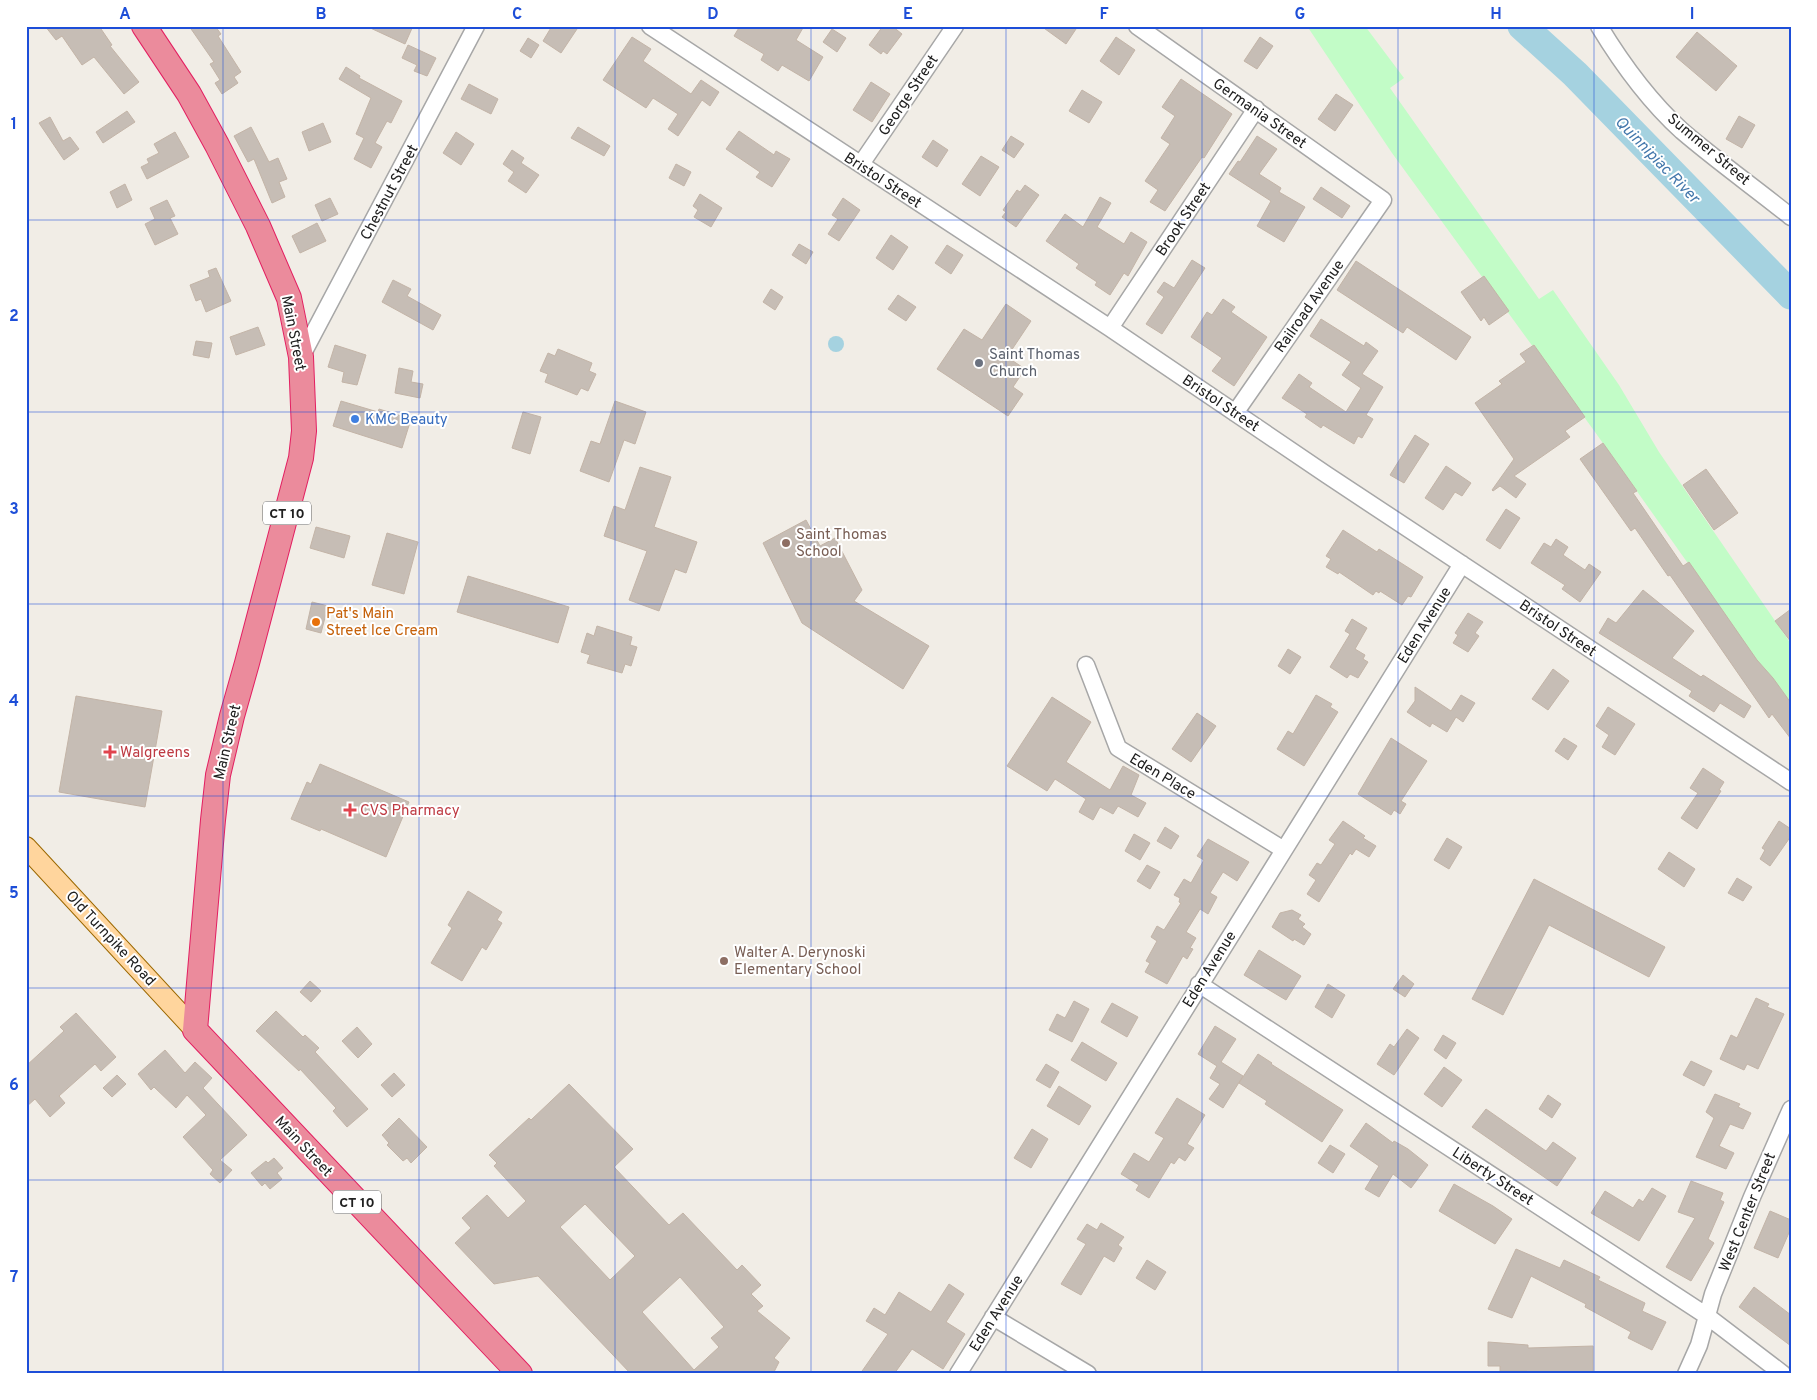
<svg xmlns="http://www.w3.org/2000/svg" width="1817" height="1400" font-family="Overpass,sans-serif">
<rect width="100%" height="100%" fill="#f1ede6"/>
<path fill="#c2fcc7" d="M1307,26H1365L1404,78L1390,88L1539,299L1553,290L1619,385L1659,452L1791,644V709L1595,432L1392,153Z"/>
<path fill="#a5d2e0" d="M828 344a8 8 0 1 1 16 0a8 8 0 1 1-16 0Z"/>
<g fill="none" stroke-linecap="round" stroke-linejoin="round">
<path stroke="#a5d2e0" stroke-width="29" d="M1522,26L1575,74L1791,295"/>
</g>
<path fill="#c6bdb5" stroke="#c3b4a7" fill-rule="evenodd" d="M45,26H99L112,45L110,46L139,82L124,94L94,57L82,65L62,36L56,40Z
M189,26H215L221,34L218,36L241,72L234,77L238,83L222,94L215,83L220,80L210,64L214,62Z
M366,26H413L405,44Z
M552,26H579L561,53L543,41Z
M740,26H804L796,40L823,57L809,81L782,65L778,71L761,60L764,54L734,36Z
M883,26H892L902,34L887,54L883,51L881,54L869,45Z
M1041,26H1078L1066,44Z
M832,29L846,38L837,52L823,42Z
M1697,32L1737,66L1716,91L1676,57Z
M632,37L651,49L643,61L691,94L701,80L719,92L710,106L702,100L678,136L668,129L678,114L653,98L646,108L603,80Z
M1116,37L1135,50L1119,75L1100,61Z
M1260,37L1273,46L1257,69L1244,61Z
M528,38L539,45L531,58L520,51Z
M408,45L436,58L427,76L414,71L417,65L402,58Z
M346,67L360,76L359,78L402,101L391,123L387,121L375,143L382,147L371,168L354,159L364,138L356,134L371,98L339,79Z
M1181,79L1232,114L1204,158L1202,157L1165,211L1150,202L1158,190L1145,181L1170,144L1161,138L1175,116L1162,107Z
M871,82L890,94L872,122L853,110Z
M469,84L498,99L491,114L461,99Z
M1082,90L1102,102L1089,123L1069,111Z
M1336,94L1353,105L1335,131L1318,119Z
M127,111L135,122L103,143L96,132Z
M1739,116L1755,125L1742,148L1726,139Z
M50,117L63,141L70,137L79,149L64,160L39,123Z
M323,123L331,142L309,151L302,132Z
M251,127L269,162L278,158L287,179L279,182L285,197L272,203L254,159L248,162L234,136Z
M578,127L610,146L604,156L571,138Z
M739,131L774,155L776,151L790,159L772,187L756,177L760,172L726,149Z
M175,132L189,157L147,179L141,167L149,163L147,159L159,153L154,144Z
M456,132L474,144L461,165L443,153Z
M1011,136L1024,144L1014,158L1002,150Z
M1257,136L1277,149L1259,174L1281,188L1279,192L1305,207L1284,242L1257,226L1271,201L1229,174L1238,161L1240,162Z
M933,140L948,150L937,167L922,157Z
M512,150L524,158L521,163L539,175L526,193L508,181L514,172L503,164Z
M981,156L999,167L980,196L962,184Z
M676,164L691,172L684,186L669,178Z
M125,184L132,200L117,208L110,192Z
M1025,185L1039,195L1016,227L1002,217L1006,212L1003,210L1017,190L1020,192Z
M1321,187L1350,206L1342,218L1313,199Z
M700,194L722,208L711,227L694,217L698,210L693,206Z
M1100,197L1111,203L1097,227L1124,244L1131,232L1147,242L1128,276L1124,273L1110,295L1095,285L1097,282L1076,268L1079,264L1046,241L1065,214L1083,227Z
M330,198L338,214L322,221L315,205Z
M843,198L860,210L839,241L828,234L838,219L832,215Z
M167,200L175,216L170,218L178,234L155,245L145,224L155,219L150,208Z
M317,223L326,241L300,253L292,236Z
M891,235L908,247L893,270L876,258Z
M799,244L813,252L806,264L792,255Z
M947,245L963,255L951,274L935,263Z
M1192,260L1205,268L1162,334L1146,324L1164,297L1157,292L1164,282L1174,288Z
M1356,261L1471,337L1456,360L1407,327L1403,333L1337,290Z
M216,268L231,301L206,312L201,299L196,301L190,285L210,277L208,271Z
M1484,276L1509,311L1489,325L1484,317L1481,321L1461,292Z
M393,280L411,289L407,296L441,315L433,330L382,302Z
M771,289L783,297L775,310L763,302Z
M898,295L916,307L906,321L888,309Z
M1223,299L1235,307L1231,312L1267,337L1234,386L1212,371L1222,358L1191,337L1207,312L1212,315Z
M1006,304L1031,321L1007,357L1025,369L1013,387L1023,394L1008,416L937,369L964,329L982,340Z
M1321,319L1364,346L1366,342L1378,351L1362,374L1383,387L1366,415L1373,419L1362,438L1358,436L1354,444L1323,425L1321,428L1305,417L1307,414L1282,398L1299,374L1312,383L1309,387L1346,412L1361,388L1342,375L1351,362L1310,336Z
M258,327L265,345L236,355L230,337Z
M196,341L212,343L209,358L193,355Z
M335,345L366,355L357,385L342,382L344,372L328,367Z
M1534,345L1585,417L1565,431L1570,437L1514,476L1526,484L1516,498L1500,486L1493,491L1492,490L1514,459L1475,403L1502,384L1499,381L1526,362L1520,354Z
M558,349L592,363L589,371L596,374L588,391L581,388L577,395L545,382L548,374L540,371L548,353L555,356Z
M399,368L413,371L411,382L423,384L420,398L395,393Z
M341,401L378,412L379,409L411,419L402,448L333,426Z
M615,401L646,412L635,444L624,440L609,482L580,471L591,441L600,444Z
M523,412L541,417L530,454L512,448Z
M1415,435L1429,444L1404,483L1390,475Z
M1603,443L1637,491L1633,493L1683,566L1689,562L1757,660L1773,678L1791,703V739L1772,714L1769,718L1670,575L1668,576L1635,528L1631,531L1580,459Z
M1446,466L1471,483L1462,496L1455,492L1443,510L1425,498Z
M640,467L671,477L654,527L697,542L686,573L675,569L659,611L629,600L647,551L604,536L614,506L625,510Z
M1706,469L1738,513L1714,530L1683,485Z
M1506,509L1520,518L1500,549L1486,540Z
M806,520L820,546L835,538L862,590L854,601L929,646L903,689L802,623L763,543Z
M316,527L350,536L344,558L310,548Z
M1343,530L1377,552L1379,549L1423,577L1411,597L1408,596L1402,605L1380,591L1379,593L1376,591L1373,595L1339,572L1338,574L1326,567L1331,559L1326,556Z
M387,533L418,542L404,594L372,585Z
M1556,539L1568,547L1563,555L1585,570L1589,564L1601,572L1580,602L1562,589L1565,585L1531,563L1544,543L1551,547Z
M468,576L569,607L558,643L457,612Z
M1643,590L1694,631L1672,658L1701,677L1703,675L1751,706L1744,718L1720,703L1714,712L1689,696L1692,691L1599,633L1608,618L1616,623Z
M312,602L328,606L321,633L306,629Z
M1791,609V642L1775,621Z
M1468,613L1483,622L1475,633L1479,636L1468,652L1453,643L1458,635L1455,633Z
M1352,619L1367,628L1355,649L1365,655L1363,659L1368,662L1358,678L1350,674L1347,678L1330,667L1350,634L1345,631Z
M597,626L632,637L630,645L637,647L631,666L625,664L622,673L587,663L590,655L581,652L587,633L594,636Z
M1288,649L1301,657L1290,674L1278,666Z
M1553,669L1569,681L1548,710L1532,699Z
M1415,687L1451,711L1461,695L1475,703L1463,722L1456,717L1447,732L1432,723L1430,727L1407,712L1415,701Z
M1316,695L1332,704L1330,707L1338,712L1304,766L1277,749L1288,731L1293,734Z
M76,696L162,711L145,807L59,792Z
M1052,697L1091,722L1066,762L1110,790L1123,766L1139,775L1131,795L1146,803L1138,817L1118,806L1113,814L1100,807L1093,820L1079,812L1086,799L1055,779L1047,791L1007,766Z
M1608,707L1635,724L1615,755L1602,747L1609,735L1596,726Z
M1197,713L1216,726L1191,762L1172,749Z
M1391,738L1427,761L1401,801L1406,804L1400,814L1394,810L1391,815L1358,794Z
M1564,738L1577,746L1568,760L1555,751Z
M320,764L409,802L386,857L321,829L320,831L291,819L307,782L311,784Z
M1703,768L1724,782L1719,790L1721,791L1697,829L1681,818L1698,793L1690,788Z
M1343,821L1365,836L1363,838L1376,846L1369,857L1356,849L1352,855L1350,853L1319,902L1307,894L1316,880L1309,875L1317,863L1321,865L1335,844L1329,840Z
M1779,821L1791,829V836L1770,866L1760,859L1765,850L1762,848Z
M1165,827L1179,836L1171,849L1157,841Z
M1134,834L1150,843L1140,860L1125,851Z
M1447,838L1462,847L1449,869L1434,860Z
M1208,839L1249,862L1237,881L1223,872L1210,893L1217,897L1208,914L1200,909L1186,932L1196,938L1190,948L1193,949L1187,959L1183,956L1167,984L1145,972L1150,963L1146,961L1157,941L1151,937L1157,926L1164,930L1181,903L1179,902L1180,898L1174,895L1184,879L1191,883L1204,860L1197,856Z
M1669,852L1695,869L1684,887L1658,869Z
M1147,865L1160,872L1150,889L1137,881Z
M1737,878L1752,887L1743,901L1728,893Z
M1534,879L1665,947L1649,977L1549,925L1503,1015L1472,999Z
M468,891L502,912L497,920L502,923L486,950L482,947L462,981L431,963L452,928L448,925Z
M1292,910L1301,915L1298,919L1305,924L1302,927L1311,934L1304,945L1294,939L1293,941L1272,927L1280,913Z
M1259,950L1301,976L1286,1000L1244,975Z
M1403,975L1414,984L1405,997L1393,989Z
M310,981L321,991L311,1002L300,992Z
M1328,984L1345,995L1332,1018L1315,1007Z
M1756,998L1769,1004L1767,1007L1784,1014L1758,1069L1747,1064L1744,1070L1720,1059L1731,1035L1737,1038Z
M1074,1001L1089,1009L1072,1042L1049,1030L1057,1014L1065,1018Z
M1112,1003L1138,1017L1127,1037L1101,1022Z
M276,1011L303,1037L305,1035L319,1048L315,1052L368,1109L347,1127L333,1111L336,1108L300,1069L299,1071L256,1031Z
M76,1013L116,1057L101,1071L95,1064L59,1096L65,1103L50,1117L35,1099L26,1107V1066L64,1031L60,1027Z
M1215,1026L1236,1039L1221,1062L1243,1076L1223,1108L1209,1099L1220,1084L1210,1078L1217,1066L1198,1054Z
M357,1027L372,1044L358,1058L342,1041Z
M1407,1029L1419,1038L1394,1075L1377,1064L1390,1044L1394,1047Z
M1443,1035L1456,1043L1446,1059L1434,1050Z
M1082,1042L1117,1063L1106,1081L1071,1060Z
M165,1050L185,1073L195,1062L212,1078L203,1088L247,1135L220,1160L232,1170L220,1183L210,1174L213,1170L183,1137L206,1115L187,1095L176,1108L154,1087L151,1090L138,1074Z
M1258,1054L1272,1063L1271,1064L1343,1110L1322,1142L1265,1104L1267,1101L1239,1083Z
M1691,1061L1712,1071L1704,1086L1683,1075Z
M1046,1064L1059,1072L1050,1088L1036,1080Z
M1444,1067L1462,1080L1442,1107L1424,1094Z
M394,1073L405,1085L392,1097L381,1085Z
M117,1075L126,1084L112,1097L103,1088Z
M569,1084L633,1149L614,1167L669,1225L683,1213L737,1270L742,1265L761,1285L751,1294L763,1306L757,1311L790,1338L774,1358L779,1362L773,1374H631L538,1276L494,1284L455,1243L471,1228L462,1218L487,1195L508,1218L526,1201L494,1166L497,1163L489,1155L529,1118L531,1120ZM585,1204L635,1256L610,1280L560,1227ZM680,1277L724,1327L711,1338L719,1347L694,1370L642,1312Z
M1059,1086L1091,1106L1079,1125L1047,1106Z
M1715,1094L1740,1104L1738,1107L1751,1113L1743,1129L1730,1124L1719,1146L1734,1153L1726,1169L1696,1157L1714,1118L1706,1112Z
M1548,1095L1561,1104L1552,1118L1539,1109Z
M1177,1098L1205,1115L1187,1144L1194,1148L1185,1161L1179,1157L1174,1164L1171,1162L1149,1198L1136,1190L1139,1185L1121,1174L1134,1153L1149,1162L1164,1138L1155,1133Z
M1486,1109L1546,1151L1553,1142L1576,1158L1557,1186L1472,1127Z
M399,1118L427,1147L411,1163L407,1158L403,1161L387,1145L389,1143L382,1135Z
M1366,1123L1393,1143L1394,1141L1408,1149L1428,1165L1411,1188L1393,1174L1379,1197L1365,1189L1379,1166L1350,1146Z
M1032,1129L1048,1139L1031,1168L1014,1158Z
M1330,1145L1345,1154L1333,1173L1318,1163Z
M274,1158L283,1168L277,1173L282,1179L270,1189L265,1183L262,1186L251,1173L266,1161L268,1163Z
M1691,1181L1723,1193L1720,1200L1724,1202L1708,1239L1714,1243L1691,1281L1666,1267L1695,1218L1678,1212Z
M1454,1184L1493,1206L1512,1219L1495,1244L1439,1211Z
M1652,1188L1666,1196L1639,1241L1591,1213L1605,1191L1633,1208L1639,1199L1643,1202Z
M1770,1211L1791,1220V1228L1778,1258L1754,1248Z
M1101,1223L1124,1237L1118,1245L1122,1248L1114,1262L1104,1256L1081,1295L1061,1284L1086,1244L1077,1239L1087,1224L1097,1230Z
M1516,1249L1560,1268L1564,1260L1600,1277L1598,1280L1645,1303L1642,1311L1666,1322L1652,1350L1628,1338L1631,1332L1585,1307L1586,1304L1531,1276L1512,1318L1488,1309Z
M1147,1260L1166,1272L1155,1290L1136,1278Z
M949,1284L964,1294L946,1322L965,1334L943,1369L912,1349L894,1374H860L888,1334L866,1321L874,1308L885,1315L899,1292L931,1312Z
M1754,1287L1791,1315V1346L1739,1307Z
M1488,1342L1528,1345V1348L1593,1346V1374H1527V1371H1500V1366H1488Z"/>
<g fill="none" stroke-linecap="round" stroke-linejoin="round">
<g stroke="#a7a7a7" stroke-width="19">
<path id="minor" d="M650,26L1110,328L1327,475L1791,782
M1137,26L1383,200L1235,413
M1599,26C1622,64 1649,101 1682,131C1717,161 1755,188 1791,217
M861,164L955,26
M1110,328L1256,109
M301,357L476,26
M1086,665L1118,748L1284,850
M1199,984L1707,1316L1783,1374
M993,1317L1088,1374
M958,1374L1462,564
M1686,1374L1699,1345L1713,1294L1752,1197L1791,1109"/>
</g>
<g stroke="#9c6800" stroke-width="22">
<path id="major" d="M26,847L195,1030"/>
</g>
<g stroke="#e31f61" stroke-width="26">
<path id="highway" d="M144,26L189,94L217,145L258,226L289,298L301,357L304,431L301,458L247,663L232,716L218,775L213,820L195,1030L520,1374"/>
</g>
<use href="#minor" stroke="#fff" stroke-width="16"/>
<use href="#major" stroke="#ffd59d" stroke-width="20"/>
<use href="#highway" stroke="#eb8b9c" stroke-width="24"/>
</g>
<path fill="none" stroke="#1d4ed8" stroke-width="1" stroke-opacity="0.55" d="M223,26V1374M419,26V1374M615,26V1374M811,26V1374M1006,26V1374M1202,26V1374M1398,26V1374M1594,26V1374M26,220H1791M26,412H1791M26,604H1791M26,796H1791M26,988H1791M26,1180H1791"/>
<circle fill="#6b7280" stroke="#fff" stroke-width="2" cx="979" cy="363" r="5"/>
<circle fill="#3f7fe0" stroke="#fff" stroke-width="2" cx="355" cy="419" r="5"/>
<g fill="#8d6e63" stroke="#fff" stroke-width="2">
<circle cx="786" cy="543" r="5"/>
<circle cx="724" cy="961" r="5"/>
</g>
<circle fill="#e8710a" stroke="#fff" stroke-width="2" cx="316" cy="622" r="5"/>
<g fill="#e0444e" stroke="#fff" stroke-width="2">
<path d="M107.5 744.5h5v5h5v5h-5v5h-5v-5h-5v-5h5z"/>
<path d="M347.5 802.5h5v5h5v5h-5v5h-5v-5h-5v-5h5z"/>
</g>
<g text-anchor="middle" stroke-width="4" stroke-linejoin="round" paint-order="stroke">
<g fill="#fff" stroke="#636363" stroke-width="1">
<rect x="263" y="501.5" width="48" height="23" rx="4"/>
<rect x="333" y="1190.5" width="48" height="23" rx="4"/>
</g>
<g font-size="14" font-weight="bold" fill="#202020">
<text x="287" y="518">CT 10</text>
<text x="357" y="1207">CT 10</text>
</g>
<g font-size="15" fill="#202020" stroke="#fff">
<text transform="translate(908 95) rotate(-56)" y="5">George Street</text>
<text transform="translate(1260 113) rotate(35)" y="5">Germania Street</text>
<text transform="translate(1709 149) rotate(40)" y="5">Summer Street</text>
<text transform="translate(883 180) rotate(33)" y="5">Bristol Street</text>
<text transform="translate(389 192) rotate(-62)" y="5">Chestnut Street</text>
<text transform="translate(1183 219) rotate(-56)" y="5">Brook Street</text>
<text transform="translate(1309 306) rotate(-55)" y="5">Railroad Avenue</text>
<text transform="translate(294 333) rotate(79)" y="5">Main Street</text>
<text transform="translate(1221 403) rotate(34)" y="5">Bristol Street</text>
<text transform="translate(1424 625) rotate(-58)" y="5">Eden Avenue</text>
<text transform="translate(1558 628) rotate(34)" y="5">Bristol Street</text>
<text transform="translate(227 742) rotate(-77)" y="5">Main Street</text>
<text transform="translate(1163 776) rotate(31)" y="5">Eden Place</text>
<text transform="translate(111 938) rotate(47)" y="5">Old Turnpike Road</text>
<text transform="translate(1209 969) rotate(-58)" y="5">Eden Avenue</text>
<text transform="translate(304 1146) rotate(47)" y="5">Main Street</text>
<text transform="translate(1493 1176) rotate(33)" y="5">Liberty Street</text>
<text transform="translate(1747 1212) rotate(-68)" y="5">West Center Street</text>
<text transform="translate(996 1313) rotate(-58)" y="5">Eden Avenue</text>
</g>
<g font-size="15" fill="#5b616d" stroke="#fff" text-anchor="start">
<text x="989" y="359">Saint Thomas<tspan x="989" dy="17">Church</tspan></text>
</g>
<g font-size="15" fill="#366cbe" stroke="#fff" text-anchor="start">
<text x="365" y="424">KMC Beauty</text>
</g>
<g font-size="15" fill="#785e54" stroke="#fff" text-anchor="start">
<text x="796" y="539">Saint Thomas<tspan x="796" dy="17">School</tspan></text>
<text x="734" y="957">Walter A. Derynoski<tspan x="734" dy="17">Elementary School</tspan></text>
</g>
<g font-size="15" fill="#c56008" stroke="#fff" text-anchor="start">
<text x="326" y="618">Pat's Main<tspan x="326" dy="17">Street Ice Cream</tspan></text>
</g>
<g font-size="15" fill="#be3a42" stroke="#fff" text-anchor="start">
<text x="120" y="757">Walgreens</text>
<text x="360" y="815">CVS Pharmacy</text>
</g>
<g font-size="16" font-style="italic" fill="#4478ac" stroke="#fff">
<text transform="translate(1658 159) rotate(46)" y="6">Quinnipiac River</text>
</g>
</g>
<rect width="1817" height="1400" fill="none" stroke="#ffffff" stroke-width="55"/>
<rect x="28" y="28" width="1762" height="1344" fill="none" stroke="#1d4ed8" stroke-width="2"/>
<g font-size="16" text-anchor="middle" font-weight="bold" fill="#1d4ed8">
<text x="125" y="19">A</text>
<text x="321" y="19">B</text>
<text x="517" y="19">C</text>
<text x="713" y="19">D</text>
<text x="908" y="19">E</text>
<text x="1104" y="19">F</text>
<text x="1300" y="19">G</text>
<text x="1496" y="19">H</text>
<text x="1692" y="19">I</text>
<text x="14" y="129">1</text>
<text x="14" y="321">2</text>
<text x="14" y="514">3</text>
<text x="14" y="706">4</text>
<text x="14" y="898">5</text>
<text x="14" y="1090">6</text>
<text x="14" y="1282">7</text>
</g>
</svg>
